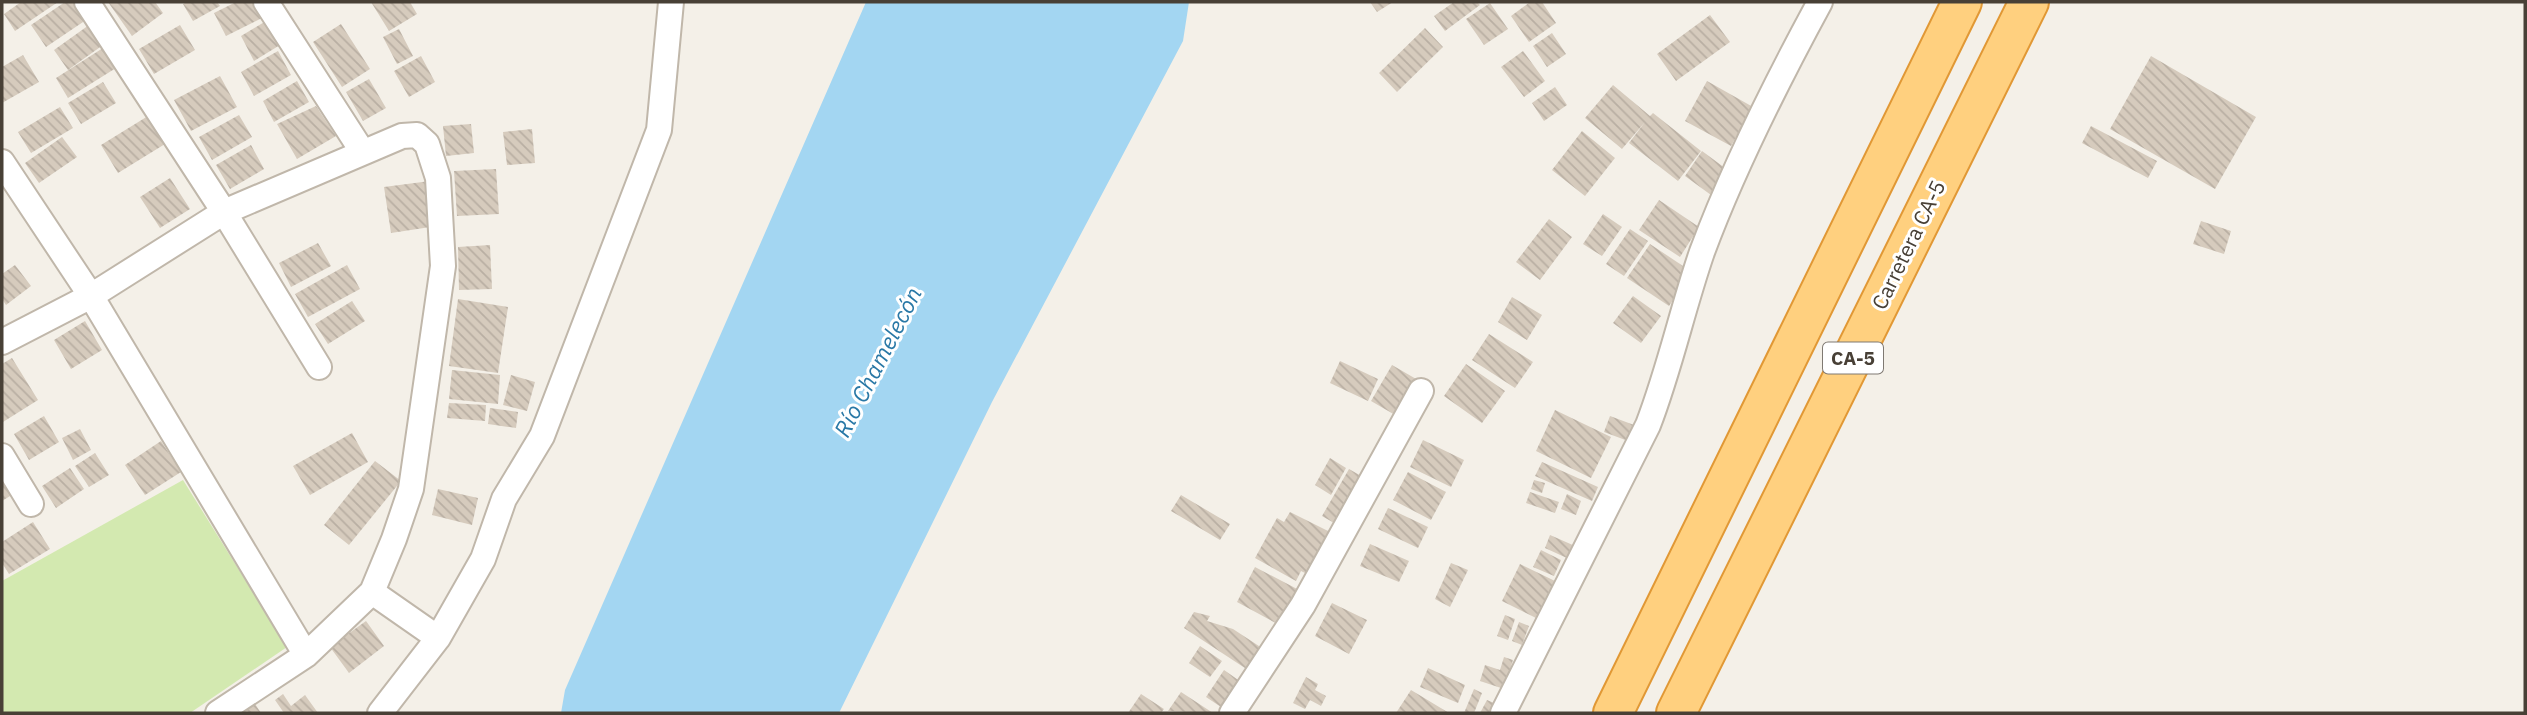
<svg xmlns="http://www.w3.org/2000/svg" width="2527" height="715" font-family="'IBM Plex Sans',sans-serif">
<defs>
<pattern id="building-back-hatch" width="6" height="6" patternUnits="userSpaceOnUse" patternTransform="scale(1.75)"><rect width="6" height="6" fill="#d6cbbd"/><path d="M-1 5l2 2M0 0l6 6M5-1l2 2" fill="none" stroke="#b9afa3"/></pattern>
</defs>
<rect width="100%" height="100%" fill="#f4f0e8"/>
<path fill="#d3e9b0" d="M183,480L287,647L190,713H2V581Z"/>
<path fill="#a3d6f2" d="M866,2H1189L1183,41L992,402L839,713H561L565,690Z"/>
<path fill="url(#building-back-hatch)" d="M58,2L15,31L4,14L21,2Z
M65,2H73L86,20L46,47L31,25Z
M108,2H155L163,13L132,36Z
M187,2H217L220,6L193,21L183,4Z
M236,2H253L262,18L226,36L214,13Z
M371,2H410L417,14L389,31Z
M1370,2H1393L1377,12Z
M1454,2H1477L1480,5L1445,31L1434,16Z
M1530,2H1542L1556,23L1529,42L1511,16Z
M1490,3L1508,29L1484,45L1466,19Z
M1710,15L1730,42L1676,81L1657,54Z
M266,21L280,45L254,61L241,36Z
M341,24L370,69L342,87L313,42Z
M89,25L103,45L68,70L54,50Z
M180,25L195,50L154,74L139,49Z
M1425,28L1443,47L1397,92L1379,73Z
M399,29L413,56L397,64L383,37Z
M1552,33L1566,54L1547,67L1533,46Z
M103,48L116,68L68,98L56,78Z
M278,51L291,75L254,96L241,72Z
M1523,51L1545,81L1524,97L1501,67Z
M23,55L39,82L2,103V67Z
M421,56L435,82L409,97L394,71Z
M2151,56L2256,117L2215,189L2110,129Z
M220,76L237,107L191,131L174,100Z
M369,79L386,108L363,121L346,92Z
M297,81L309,102L274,122L263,101Z
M1707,81L1753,107L1731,146L1685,121Z
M103,82L116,103L81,124L68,103Z
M1613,85L1650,116L1653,113L1701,151L1678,181L1629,143L1645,122L1622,149L1585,118Z
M1555,87L1567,105L1544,121L1532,103Z
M316,106L336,136L297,159L277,124Z
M60,107L73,128L31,153L18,132Z
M239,115L252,137L212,160L199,137Z
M148,116L165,144L118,173L101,145Z
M471,124L474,153L446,156L443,126Z
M2091,126L2157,161L2148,178L2082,143Z
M532,129L535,163L507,165L503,132Z
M1582,131L1615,158L1585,196L1552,170Z
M62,137L77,157L39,183L25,163Z
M251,145L264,169L230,189L216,165Z
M1702,151L1729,171L1711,195L1685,176Z
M496,169L499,214L457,216L454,171Z
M170,178L190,209L160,228L140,197Z
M430,181L437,226L391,233L384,187Z
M1659,200L1699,227L1680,257L1639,230Z
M1603,214L1622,227L1602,256L1583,244Z
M1549,219L1572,237L1540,280L1516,262Z
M2201,221L2231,231L2224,254L2193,244Z
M1630,229L1648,241L1624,276L1606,264Z
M318,243L331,266L291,287L279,263Z
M1650,244L1692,272L1669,306L1627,278Z
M490,245L492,289L459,290L458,247Z
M15,265L31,286L6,305L2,299V274Z
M347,265L360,289L308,317L295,294Z
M1633,296L1661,316L1641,343L1613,323Z
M1512,297L1542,315L1527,340L1498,322Z
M458,299L508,307L498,373L449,366Z
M352,301L365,321L328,344L315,324Z
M85,321L102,350L71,369L54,340Z
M1489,334L1533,362L1515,388L1472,360Z
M12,358L38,400L3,422L2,364Z
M1340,361L1378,379L1368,401L1330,383Z
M1466,364L1505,391L1482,423L1444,396Z
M1392,365L1423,383L1402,419L1371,401Z
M452,370L500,375L498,404L449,399Z
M511,375L535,382L527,411L503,405Z
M449,403L486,405L485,421L447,418Z
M490,408L518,412L516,428L488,424Z
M1555,410L1611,437L1591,478L1536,451Z
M44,416L59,442L29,460L14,434Z
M1610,416L1634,425L1628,441L1604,432Z
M80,429L91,450L73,460L62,438Z
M352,433L368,462L310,495L293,466Z
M1423,440L1464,460L1451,487L1410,467Z
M161,441L181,472L145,495L125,465Z
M95,453L109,475L89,487L75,466Z
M1330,458L1346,468L1331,495L1315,485Z
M375,461L401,481L349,545L324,525Z
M1542,462L1598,487L1592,501L1535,476Z
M70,468L84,489L56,508L42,486Z
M1349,469L1368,480L1341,527L1322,516Z
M2,472L15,493L2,501Z
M1408,472L1446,492L1431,520L1393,500Z
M1534,480L1545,483L1542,493L1531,489Z
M438,489L478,498L472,525L432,515Z
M1530,492L1559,502L1555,513L1526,503Z
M1567,494L1581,501L1576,515L1561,509Z
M1181,495L1230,524L1220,540L1171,511Z
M1388,508L1428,527L1418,548L1378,529Z
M1290,512L1334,534L1313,577L1301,571L1296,581L1255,558L1277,518L1284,522Z
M33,522L50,549L9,574L2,563V542Z
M1550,535L1575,546L1569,559L1545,548Z
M1370,544L1409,561L1399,582L1360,566Z
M1541,550L1561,560L1554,576L1533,567Z
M1451,563L1468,570L1450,607L1435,599Z
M1520,564L1555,581L1536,618L1502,601Z
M1255,567L1299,590L1281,626L1237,602Z
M1332,603L1367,620L1349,654L1315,636Z
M1194,612L1210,616L1207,621L1233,629L1265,650L1251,672L1184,628Z
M1505,615L1515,619L1508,640L1497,636Z
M366,621L384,646L349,673L330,647Z
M1519,622L1529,626L1522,645L1512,641Z
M1200,646L1222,661L1210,677L1189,663Z
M1504,657L1513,660L1504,689L1480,681L1485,665L1500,670Z
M1428,668L1465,685L1458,703L1420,687Z
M1224,670L1244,684L1227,711L1206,697Z
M1306,677L1318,684L1315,690L1326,696L1321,706L1310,700L1305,709L1293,703Z
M1474,689L1482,693L1474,713H1464Z
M1411,690L1449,713H1396Z
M1181,692L1213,713L1168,711Z
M283,694L291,706L305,695L318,713H284L275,700Z
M1141,694L1164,709L1161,713H1128Z
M1487,700L1494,703L1489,713H1480Z
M255,704L261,713H241Z"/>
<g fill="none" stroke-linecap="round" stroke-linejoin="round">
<g stroke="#c0b7aa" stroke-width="28">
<path id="minor" d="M87,2L224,212L319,367
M266,2L362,151
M2,162L91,296L306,655
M2,342L91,296L224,212L402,136L417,135L427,144L438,178L443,266L411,489L394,539L372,592L306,655L218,713
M2,456L31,504
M372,592L438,638L380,713
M438,638L483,559L504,499L542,436L659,130L671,2
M1232,713L1303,605L1421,391
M1503,713L1648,425C1670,368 1682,310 1702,252C1734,166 1776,83 1820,2"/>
</g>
<g stroke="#e19835" stroke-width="42">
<path id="trunk" d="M1613,713L1962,2
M1676,713L2029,2"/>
</g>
<use href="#minor" stroke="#fff" stroke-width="24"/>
<use href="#trunk" stroke="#ffd07f" stroke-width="38"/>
</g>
<g text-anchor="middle" stroke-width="6" stroke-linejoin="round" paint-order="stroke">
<rect fill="#fff" stroke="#7f7972" stroke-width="2" x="1823" y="342.5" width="60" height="31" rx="5"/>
<g font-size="19" font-weight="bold" fill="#484036">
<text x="1853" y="365">CA-5</text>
</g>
<g font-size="21" fill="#484036" stroke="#fff">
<text transform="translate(1909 245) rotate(-64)" y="7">Carretera CA-5</text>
</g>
<g font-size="23" font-style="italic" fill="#2978a6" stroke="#fff">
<text transform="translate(878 362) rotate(-63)" y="8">Río Chamelecón</text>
</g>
</g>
<rect width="2527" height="715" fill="none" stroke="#484036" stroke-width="7"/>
</svg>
